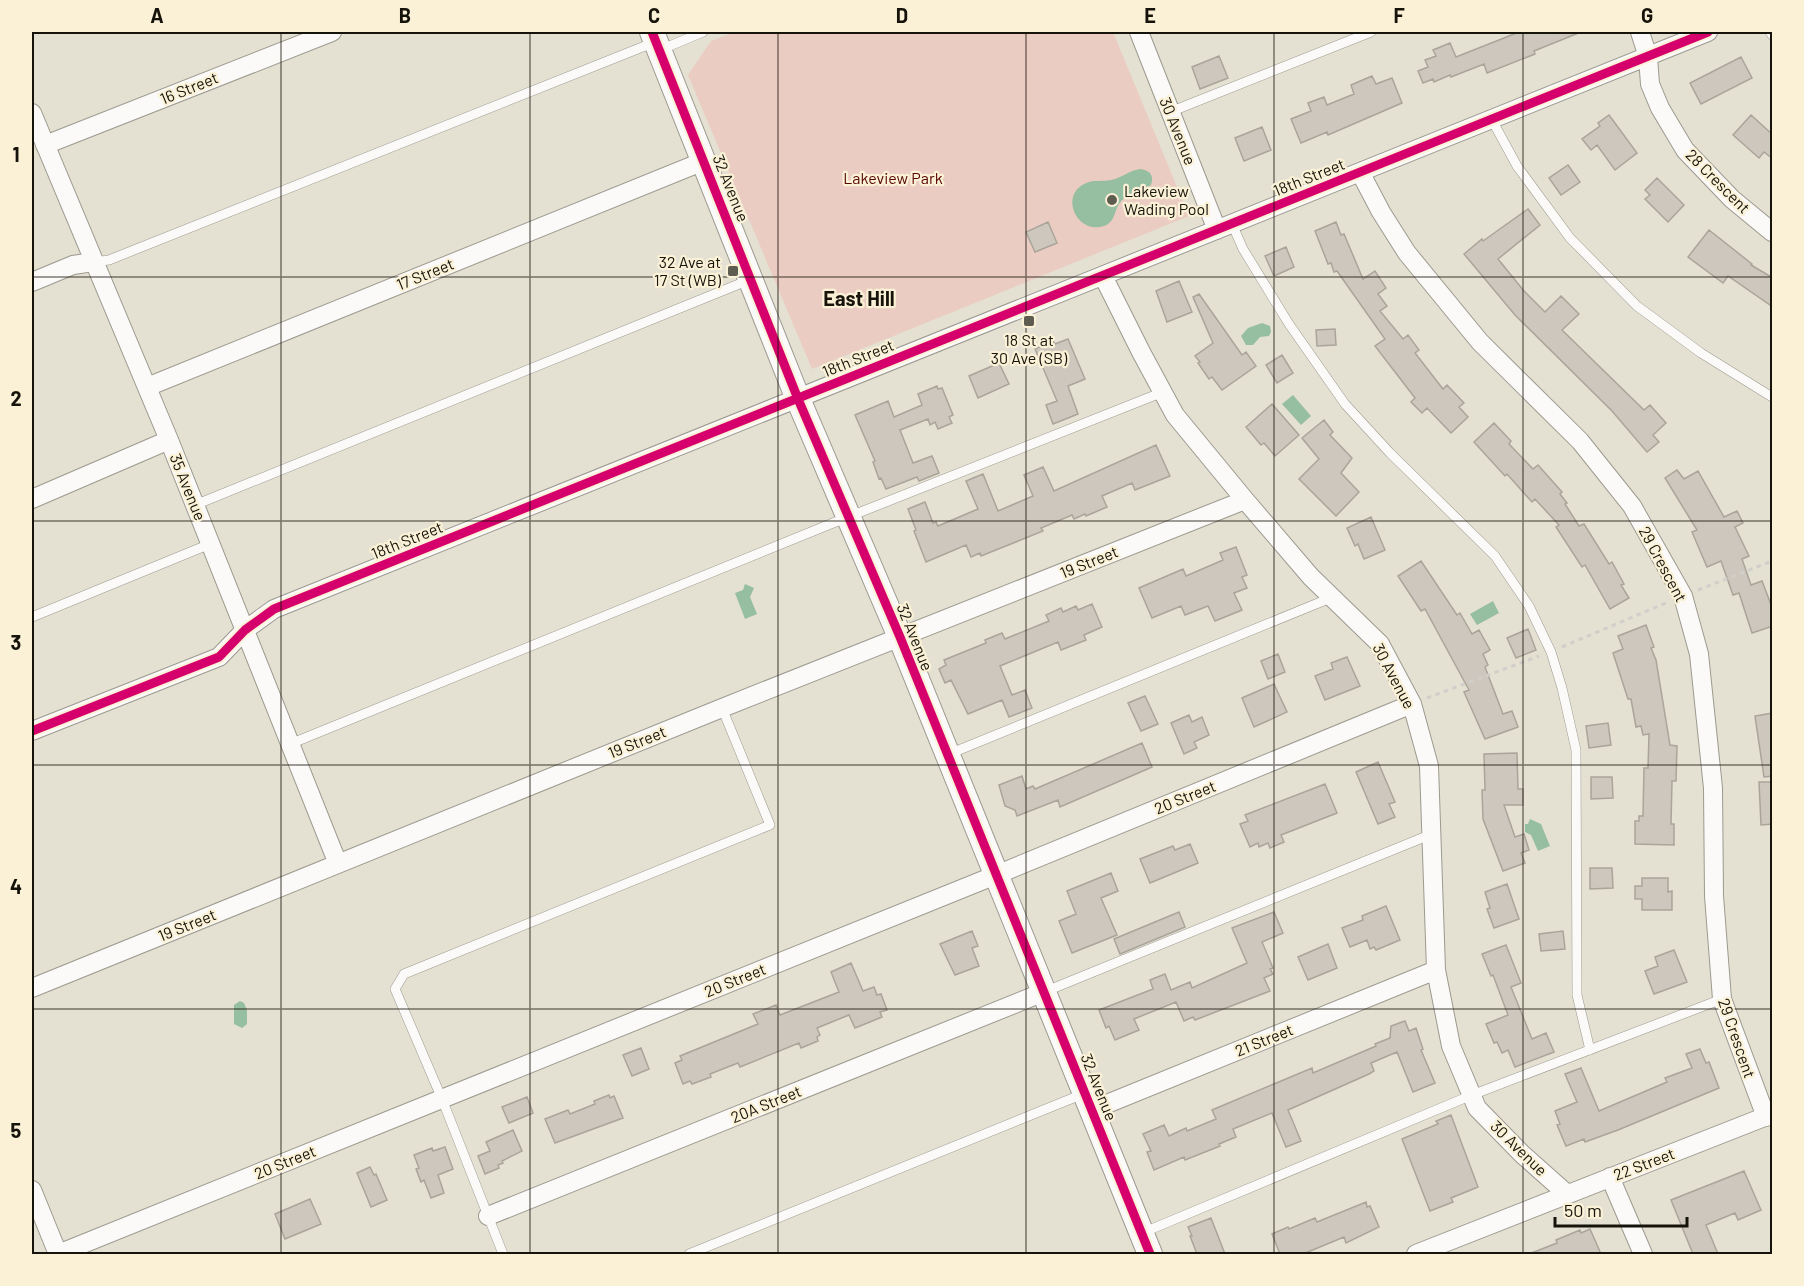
<svg xmlns="http://www.w3.org/2000/svg" width="1804" height="1286" font-family="Barlow,sans-serif">
<rect width="100%" height="100%" fill="#e4e0d2"/>
<path fill="#ebccc2" d="M735,32H1113L1189,216L812,369L688,75L711,41Z"/>
<path fill="#96bea0" d="M1141,169C1151,171 1154,176 1151,185C1142,191 1125,194 1119,204C1114,212 1115,222 1104,226C1078,235 1059,197 1084,184C1093,179 1102,182 1111,180C1122,178 1129,170 1141,169Z
M1262,323L1270,326L1271,332L1269,336L1260,337L1253,345H1246L1241,336L1248,328Z
M1293,395L1311,416L1301,425L1282,404Z
M745,584L754,588L750,597L757,614L745,619L735,593L743,590Z
M1493,601L1499,613L1477,625L1470,614Z
M1530,819L1541,824L1550,846L1538,851L1531,835L1525,832V824H1528Z
M240,1001L244,1003L247,1010V1024L242,1028L234,1024V1005Z"/>
<path fill="#cdc7bd" stroke="#aaa49a" stroke-width="1.5" d="M1519,32H1581L1534,51L1535,54L1487,73L1484,64L1451,77L1450,75L1434,82L1433,79L1423,83L1418,71L1428,67L1425,60L1436,56L1433,50L1450,43L1456,57Z
M1219,56L1228,78L1200,89L1192,67Z
M1741,57L1752,78L1701,104L1690,83Z
M1372,76L1376,84L1392,78L1402,103L1328,135L1327,132L1301,143L1291,119L1311,111L1308,103L1324,97L1327,105L1354,94L1351,85Z
M1609,115L1637,153L1615,170L1597,145L1591,150L1582,139L1600,126L1598,123Z
M1751,115L1773,135V159L1764,152L1759,158L1733,135Z
M1262,127L1271,150L1244,161L1235,138Z
M1568,165L1580,182L1561,195L1549,178Z
M1657,178L1684,205L1668,222L1645,199L1650,195L1645,190Z
M1528,209L1540,225L1498,259L1524,291L1545,312L1561,296L1579,314L1562,330L1644,410L1650,405L1666,423L1653,435L1659,442L1647,452L1612,411L1515,315L1464,254L1482,239L1483,241Z
M1048,222L1057,243L1035,252L1026,232Z
M1336,222L1341,235L1344,234L1363,279L1375,271L1386,288L1378,294L1387,306L1380,311L1403,339L1408,335L1419,350L1415,353L1443,389L1447,385L1464,403L1459,407L1468,417L1451,433L1427,408L1422,413L1411,402L1415,398L1375,346L1385,339L1337,271L1334,272L1331,263L1328,264L1315,231Z
M1709,230L1752,264L1751,265L1773,278V307L1728,276L1723,283L1688,257Z
M1286,247L1294,267L1274,276L1265,256Z
M1179,281L1192,312L1167,322L1156,291Z
M1199,294L1242,355L1246,352L1256,366L1222,390L1212,377L1209,379L1198,363L1200,362L1195,356L1213,343L1193,297Z
M1335,329L1336,345L1317,346L1316,330Z
M1068,339L1085,379L1068,386L1078,414L1053,424L1046,405L1057,401L1035,349L1053,341L1055,344Z
M1282,355L1293,373L1277,383L1266,365Z
M999,363L1009,384L978,398L969,376Z
M937,386L938,389L942,388L953,415L949,417L952,423L938,429L935,422L930,425L928,419L900,430L913,463L932,456L939,473L919,481L917,477L886,489L881,478L879,479L873,462L875,461L855,415L888,401L894,417L922,405L918,394Z
M1272,404L1299,435L1275,456L1264,443L1261,445L1246,427Z
M1324,420L1333,432L1330,435L1352,458L1341,473L1359,492L1336,516L1299,479L1319,459L1302,438Z
M1494,423L1511,441L1509,444L1533,469L1538,465L1562,492L1560,494L1567,503L1565,504L1579,526L1584,524L1609,564L1612,562L1624,584L1621,585L1629,598L1610,609L1585,565L1582,567L1556,527L1559,525L1535,499L1532,502L1507,474L1505,476L1474,442Z
M1156,445L1170,476L1135,490L1132,483L1102,496L1107,507L1086,516L1085,514L1074,519L1072,515L1041,528L1043,531L981,556L980,553L971,557L966,545L926,562L914,531L916,530L908,509L925,502L933,523L936,522L938,526L978,509L966,481L983,474L998,511L1033,496L1024,475L1043,467L1054,491Z
M1677,470L1684,479L1698,471L1724,517L1737,511L1743,523L1735,527L1749,556L1742,559L1751,585L1762,581L1773,610V626L1752,633L1739,593L1733,595L1721,561L1707,567L1692,532L1697,530L1665,478Z
M1371,517L1385,550L1364,559L1358,544L1355,546L1347,528Z
M1236,547L1247,575L1242,577L1247,588L1234,593L1242,610L1215,621L1208,606L1185,615L1181,606L1152,618L1139,588L1183,569L1186,576L1223,560L1220,553Z
M1421,561L1457,615L1460,613L1472,634L1479,630L1490,650L1483,654L1488,665L1485,667L1503,714L1512,711L1518,727L1485,739L1464,692L1469,690L1425,609L1421,611L1398,576Z
M1092,604L1102,627L1084,635L1086,640L1061,650L1058,642L1000,666L1012,695L1025,690L1032,708L1009,717L1002,700L968,714L951,680L945,683L939,669L946,665L944,660L986,643L985,640L1002,633L1005,639L1049,621L1046,615L1061,608L1063,612L1076,606L1078,610Z
M1646,625L1654,647L1651,648L1656,660L1670,745L1677,746L1676,781H1672L1671,824H1674V845L1635,844V821H1639V816H1643L1644,768H1648L1649,734L1643,735L1641,726L1636,727L1631,699H1628L1613,653L1623,649L1618,636Z
M1528,629L1536,650L1516,658L1507,638Z
M1278,654L1285,672L1268,679L1261,661Z
M1347,657L1360,686L1325,700L1315,676L1333,669L1331,663Z
M1274,684L1287,712L1254,727L1242,698Z
M1145,696L1158,724L1141,731L1128,703Z
M1773,713V776L1764,777L1755,716Z
M1189,715L1192,722L1202,717L1209,735L1194,742L1197,748L1184,754L1171,723Z
M1608,723L1611,745L1589,748L1586,726Z
M1142,743L1152,767L1060,807L1058,800L1017,816L1015,810L1005,806L999,785L1022,776L1026,789L1033,786L1035,789Z
M1517,753L1518,789H1523V805H1504L1515,837L1524,834L1529,850L1521,853L1525,863L1503,871L1483,819L1482,790H1485L1484,754Z
M1378,762L1395,802L1389,804L1395,817L1378,824L1356,772Z
M1591,777H1612L1613,798L1591,799Z
M1759,782H1773V824L1761,825Z
M1325,784L1337,813L1281,835L1284,842L1270,848L1268,843L1259,847L1258,843L1250,847L1240,824L1248,821L1245,815Z
M1190,844L1198,863L1150,883L1140,859L1173,846L1175,850Z
M1590,868H1612L1613,888L1590,889Z
M1111,873L1118,891L1101,898L1117,935L1072,953L1059,921L1076,914L1067,891Z
M1642,878H1668V892L1672,891V910H1642V899H1635V886H1642Z
M1507,884L1519,919L1494,928L1487,909L1490,908L1485,892Z
M1386,906L1400,940L1376,950L1374,947L1370,949L1367,940L1350,947L1342,928L1363,920L1362,916Z
M1179,912L1185,927L1120,954L1114,939Z
M1274,912L1283,933L1262,942L1273,968L1270,969L1273,974L1264,978L1270,991L1195,1020L1193,1017L1184,1021L1176,1002L1134,1019L1139,1030L1115,1040L1109,1026L1106,1028L1099,1010L1153,989L1150,980L1165,974L1171,990L1190,982L1192,988L1247,963L1232,928Z
M972,931L978,946L972,948L979,966L955,975L940,944Z
M1563,931L1565,949L1541,951L1539,934Z
M1328,944L1337,968L1308,980L1298,957Z
M1506,945L1521,983L1511,987L1532,1039L1546,1033L1554,1052L1515,1067L1508,1050L1502,1053L1497,1042L1494,1043L1486,1024L1508,1015L1493,975L1491,976L1482,954Z
M1674,950L1687,982L1654,994L1645,971L1658,966L1655,957Z
M851,963L863,991L874,987L877,995L881,994L887,1010L880,1012L882,1017L855,1028L849,1015L817,1028L820,1035L817,1037L818,1041L801,1048L799,1043L740,1067L738,1063L710,1074L711,1077L692,1084L690,1081L683,1084L675,1063L682,1060L680,1056L758,1024L753,1014L776,1005L780,1015L839,992L831,972Z
M1405,1021L1409,1031L1416,1028L1423,1049L1421,1050L1435,1083L1413,1092L1397,1052L1371,1063L1374,1071L1369,1074L1288,1110L1301,1141L1286,1147L1272,1113L1233,1129L1236,1137L1219,1144L1220,1146L1185,1160L1184,1157L1154,1170L1147,1152L1151,1151L1143,1134L1164,1125L1169,1136L1186,1128L1187,1131L1216,1119L1212,1110L1312,1068L1313,1073L1376,1046L1375,1044L1390,1038L1391,1026Z
M641,1048L649,1069L632,1076L623,1055Z
M1700,1049L1706,1063L1709,1062L1719,1088L1618,1130L1585,1142L1584,1139L1566,1146L1557,1125L1560,1124L1555,1111L1577,1102L1565,1074L1581,1068L1599,1111L1667,1082L1665,1078L1692,1068L1686,1054Z
M609,1095L610,1098L614,1096L623,1118L555,1143L545,1119L568,1110L570,1114L595,1104L594,1101Z
M527,1097L533,1113L509,1123L502,1107Z
M1451,1115L1478,1187L1451,1198L1453,1202L1430,1211L1402,1139L1438,1124L1436,1121Z
M513,1130L522,1151L502,1161L503,1163L498,1165L499,1168L485,1174L478,1156L490,1151L486,1142Z
M445,1147L453,1169L438,1175L444,1193L431,1198L424,1180L421,1182L416,1169L419,1168L414,1155L432,1148L433,1151Z
M370,1167L374,1175L376,1174L387,1200L371,1207L357,1173Z
M1744,1171L1761,1210L1738,1220L1735,1213L1706,1225L1718,1254H1693L1671,1200Z
M310,1199L321,1224L285,1239L275,1214Z
M1366,1202L1367,1207L1370,1206L1379,1227L1346,1243L1344,1237L1303,1254H1280L1272,1234L1288,1227L1289,1229L1315,1218L1317,1222Z
M1211,1218L1225,1254H1197L1190,1236H1192L1188,1227Z
M1590,1229L1601,1254H1529L1557,1243L1556,1240L1580,1230L1581,1233Z"/>
<g fill="none" stroke-linecap="round" stroke-linejoin="round">
<g stroke="#9c9a8f" stroke-width="10">
<path id="lane" d="M1770,32L1772,35
M660,50L703,32
M1170,112L1371,32
M1492,120L1517,166L1570,238L1637,306L1701,353L1772,397
M1232,224L1243,249L1289,324L1345,404L1390,453L1495,556L1529,606L1551,652L1562,688L1576,750L1577,995L1590,1050
M93,262L109,260L655,42
M195,505L749,280
M32,617L210,544
M290,744L833,523L1163,392
M949,754L1333,597
M1044,992L1432,834
M1142,1233L1472,1095L1722,999
M503,1254L442,1099L395,989L404,974L770,825L722,708
M689,1254L1083,1094"/>
</g>
<g stroke="#9c9a8f" stroke-width="20">
<path id="street" d="M1139,32L1217,230
M1640,32L1648,57L1650,84L1660,108L1685,150L1732,199L1772,232
M32,113L169,440L338,864
M45,145L332,32
M1360,172L1381,212L1407,253L1480,342L1580,441L1632,506L1683,596L1699,654L1713,788L1714,896L1722,999L1766,1117
M1103,276L1141,352L1175,415L1245,500L1311,577L1380,644L1412,704L1429,766L1436,970L1451,1046L1477,1108L1522,1154L1567,1194
M32,282L73,265L93,262
M147,387L704,161
M32,499L169,440
M32,731L219,657L245,630L274,609L1708,32
M32,988L722,708L1245,500
M1092,1110L1436,970
M1610,1177L1643,1254
M32,1190L58,1254
M488,1216L1044,992
M58,1254L996,875L1412,704
M1416,1254L1772,1114"/>
</g>
<g stroke="#9c9a8f" stroke-width="26">
<path id="secondary" d="M652,32L798,399L900,637L1150,1254"/>
</g>
<path stroke="#d0cfca" stroke-width="3" stroke-dasharray="4.5 4.5" stroke-linecap="butt" d="M1698,590L1772,561
M1562,647L1666,603
M1427,698L1539,656"/>
<use href="#lane" stroke="#fbfaf8" stroke-width="9"/>
<use href="#street" stroke="#fbfaf8" stroke-width="18"/>
<use href="#secondary" stroke="#fbfaf8" stroke-width="24"/>
<g stroke="#faf1d7" stroke-width="13">
<path id="cycleway" d="M652,32L798,399L900,637L1150,1254
M32,731L219,657L245,630L274,609L1708,32"/>
</g>
<use href="#cycleway" stroke="#d6006c" stroke-width="9"/>
</g>
<path fill="none" stroke="#16130a" stroke-width="1.5" stroke-opacity="0.55" d="M281,32V1254M530,32V1254M778,32V1254M1026,32V1254M1274,32V1254M1523,32V1254M32,277H1772M32,521H1772M32,765H1772M32,1009H1772"/>
<g fill="#5e5b50" stroke="#faf1d7" stroke-width="2">
<circle cx="1112" cy="200" r="6"/>
<rect x="727" y="265" width="12" height="12" rx="3"/>
<rect x="1023" y="315" width="12" height="12" rx="3"/>
</g>
<g text-anchor="middle" stroke-width="4.5" stroke-linejoin="round" paint-order="stroke">
<g font-size="16" fill="#16130a" stroke="#faf1d7">
<text transform="translate(189 88) rotate(-22)" y="6">16 Street</text>
<text transform="translate(1178 131) rotate(68)" y="6">30 Avenue</text>
<text transform="translate(1309 177) rotate(-22)" y="6">18th Street</text>
<text transform="translate(1718 181) rotate(45)" y="6">28 Crescent</text>
<text transform="translate(731 188) rotate(68)" y="6">32 Avenue</text>
<text transform="translate(425 274) rotate(-22)" y="6">17 Street</text>
<text transform="translate(858 358) rotate(-22)" y="6">18th Street</text>
<text transform="translate(188 487) rotate(68)" y="6">35 Avenue</text>
<text transform="translate(407 540) rotate(-22)" y="6">18th Street</text>
<text transform="translate(1089 562) rotate(-22)" y="6">19 Street</text>
<text transform="translate(1663 564) rotate(62)" y="6">29 Crescent</text>
<text transform="translate(915 637) rotate(68)" y="6">32 Avenue</text>
<text transform="translate(1394 676) rotate(62)" y="6">30 Avenue</text>
<text transform="translate(637 742) rotate(-22)" y="6">19 Street</text>
<text transform="translate(1185 797) rotate(-22)" y="6">20 Street</text>
<text transform="translate(187 925) rotate(-22)" y="6">19 Street</text>
<text transform="translate(735 980) rotate(-22)" y="6">20 Street</text>
<text transform="translate(1737 1038) rotate(71)" y="6">29 Crescent</text>
<text transform="translate(1264 1040) rotate(-22)" y="6">21 Street</text>
<text transform="translate(1099 1087) rotate(68)" y="6">32 Avenue</text>
<text transform="translate(766 1104) rotate(-22)" y="6">20A Street</text>
<text transform="translate(1519 1148) rotate(44)" y="6">30 Avenue</text>
<text transform="translate(285 1162) rotate(-22)" y="6">20 Street</text>
<text transform="translate(1644 1164) rotate(-21)" y="6">22 Street</text>
</g>
<g font-size="16" fill="#580705" stroke="#faf1d7">
<text x="893" y="184">Lakeview Park</text>
</g>
<g font-size="16" fill="#16130a" stroke="#faf1d7" text-anchor="start">
<text x="1124" y="197">Lakeview<tspan x="1124" dy="18">Wading Pool</tspan></text>
<text x="721" y="268" text-anchor="end">32 Ave at<tspan x="721" dy="18">17 St (WB)</tspan></text>
<text x="1029" y="346" text-anchor="middle">18 St at<tspan x="1029" dy="18">30 Ave (SB)</tspan></text>
</g>
<g font-size="20" font-weight="bold" fill="#16130a" stroke="#faf1d7">
<text x="859" y="306">East Hill</text>
</g>
</g>
<rect width="1804" height="1286" fill="none" stroke="#faf1d7" stroke-width="66"/>
<path d="M1555 1217v9h132v-9" fill="none" stroke="#16130a" stroke-width="3"/>
<text x="1564" y="1217" font-size="18" fill="#16130a" stroke="#faf1d7" stroke-width="4.5" paint-order="stroke">50 m</text>
<rect x="33" y="33" width="1738" height="1220" fill="none" stroke="#16130a" stroke-width="2"/>
<g font-size="20" text-anchor="middle" font-weight="bold" fill="#16130a">
<text x="157" y="23">A</text>
<text x="405" y="23">B</text>
<text x="654" y="23">C</text>
<text x="902" y="23">D</text>
<text x="1150" y="23">E</text>
<text x="1399" y="23">F</text>
<text x="1647" y="23">G</text>
<text x="16" y="162">1</text>
<text x="16" y="406">2</text>
<text x="16" y="650">3</text>
<text x="16" y="894">4</text>
<text x="16" y="1138">5</text>
</g>
</svg>
